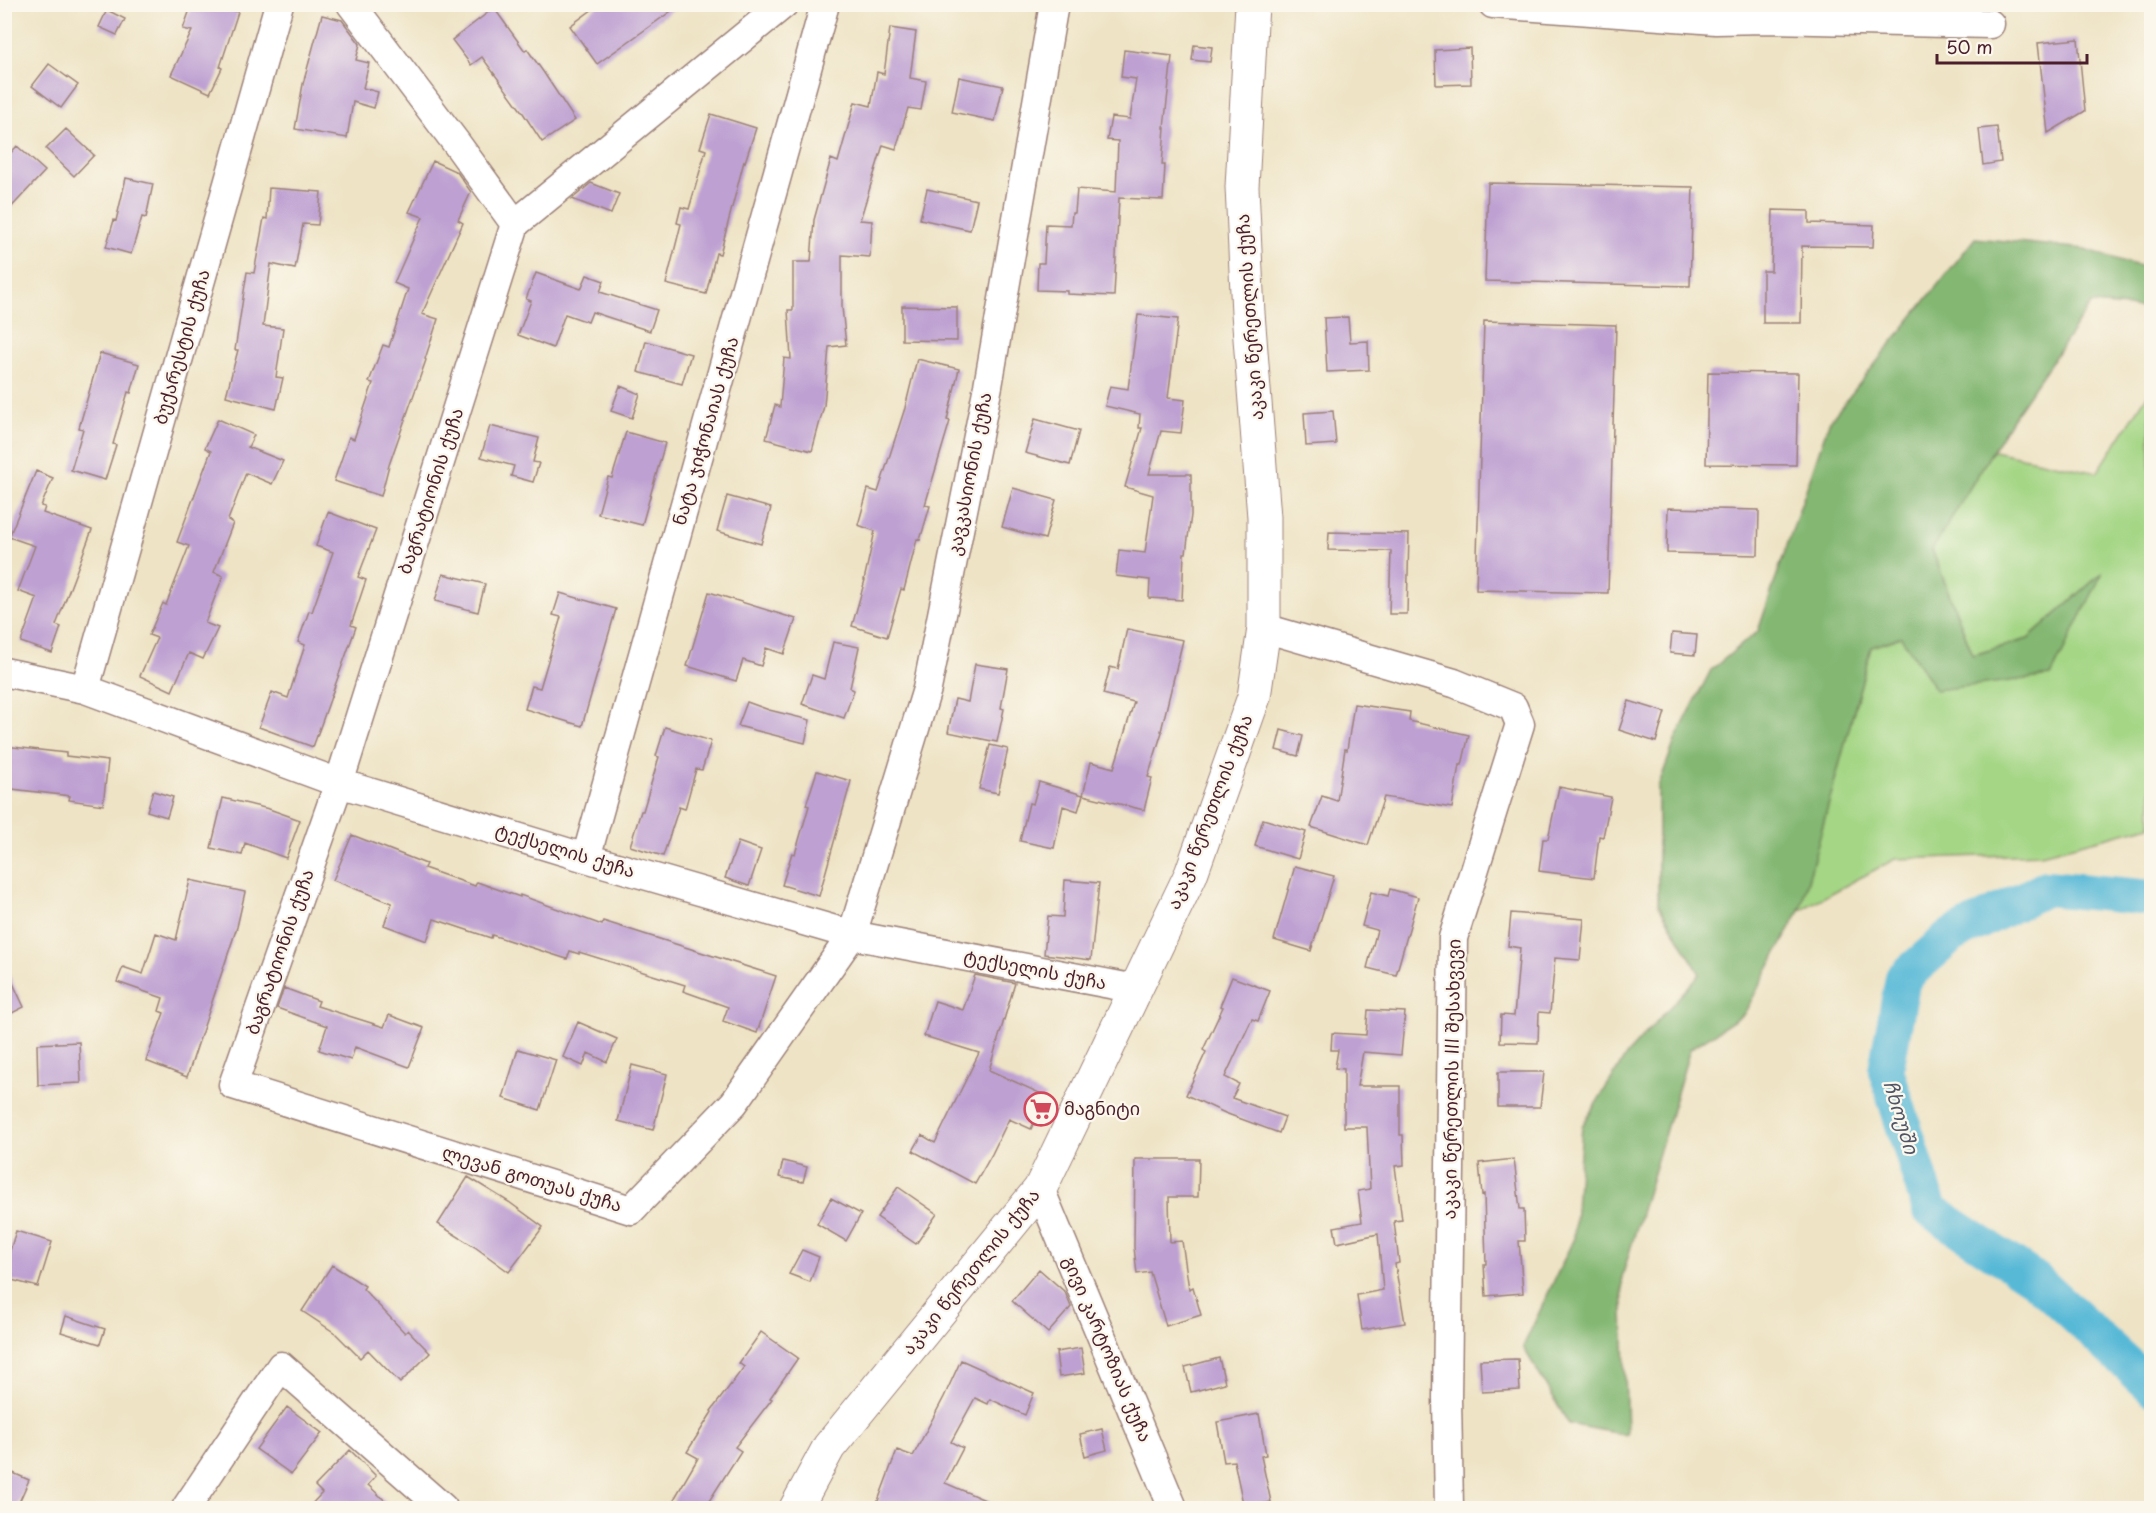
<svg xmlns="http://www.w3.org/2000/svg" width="2156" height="1513" font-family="'Playpen Sans','Noto Sans Georgian',sans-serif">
<rect width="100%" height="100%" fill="#fbf7ec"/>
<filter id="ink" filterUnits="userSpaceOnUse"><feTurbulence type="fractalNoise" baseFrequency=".0167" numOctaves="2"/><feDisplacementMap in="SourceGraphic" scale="12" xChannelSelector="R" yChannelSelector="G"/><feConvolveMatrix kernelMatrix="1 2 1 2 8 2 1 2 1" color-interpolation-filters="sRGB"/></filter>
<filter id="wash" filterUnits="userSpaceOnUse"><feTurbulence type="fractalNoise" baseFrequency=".008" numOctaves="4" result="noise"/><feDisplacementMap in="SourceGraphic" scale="24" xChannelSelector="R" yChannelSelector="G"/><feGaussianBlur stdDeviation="1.35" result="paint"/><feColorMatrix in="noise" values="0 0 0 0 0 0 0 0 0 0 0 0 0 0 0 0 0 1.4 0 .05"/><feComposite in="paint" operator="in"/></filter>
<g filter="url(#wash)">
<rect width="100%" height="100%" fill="#eee3c5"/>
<path fill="#a4d685" stroke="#777a58" stroke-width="1.5" d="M2150,391L2151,826L2041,854L1895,859L1800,910L1871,647L1900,637L2051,676L2101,574L2028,639L1973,655L1932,550L1967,474L1994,451L2097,473Z"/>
<path fill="#83b772" stroke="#666b4e" stroke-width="1.5" d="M1975,238L2085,249L2132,264L2151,268L2152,309L2091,304L2012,419L1932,550L1973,655L2028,639L2103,572L2051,676L1936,690L1901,637L1871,647L1800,910L1744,1014L1690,1049L1622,1277L1627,1435L1569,1424L1523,1347L1574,1238L1582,1126L1627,1054L1700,974L1658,904V787L1676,738L1711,670L1758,631L1829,422Z"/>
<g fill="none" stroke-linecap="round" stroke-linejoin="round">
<path stroke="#58b9d7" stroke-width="36" d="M2152,898L2046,888L1951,936L1903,978L1886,1070L1930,1210L2036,1280L2152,1387"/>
</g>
<g id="blocks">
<path fill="#bea0d2" d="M192,4H215L238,12L220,67L222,68L210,93L171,75L192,31L183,29Z
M600,4H681L597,64L570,26Z
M494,8L525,51L527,49L544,73L575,120L542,142L523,113L482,57L471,65L452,40Z
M107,10L125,19L117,35L99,27Z
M322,15L342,20L360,44L356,60L369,63L363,88L378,92L374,108L353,102L347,138L295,129L303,84Z
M890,28L916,32L910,78L926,81L921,110L908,108L896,149L883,145L860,220L872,221L870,257L842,255V307L846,345L829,347L824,406L812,451L766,439L775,405L780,407L784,358L791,359L788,310H793V262H811L814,220L831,159L838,162L855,102L871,106L877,72L884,74Z
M2078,39L2085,111L2048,133L2038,43Z
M1194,45L1212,47L1210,62L1192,60Z
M1470,48L1471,84L1436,85L1435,50Z
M1124,50L1172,56L1164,128H1165L1162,165H1165L1163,200L1119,198L1114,296L1067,294V291L1037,290L1038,263H1044L1046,224L1071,225L1072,213H1075L1077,189L1116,192L1118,141L1107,140L1111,117L1130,119L1136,79L1121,77Z
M49,64L78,85L61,108L32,86Z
M959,77L1003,86L995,121L952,112Z
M711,114L756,128L745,162L744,161L720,254L716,253L706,294L666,284L681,224L677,223L681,207L689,209L706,150L700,148Z
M1997,127L2001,162L1983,165L1979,129Z
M66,129L94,155L74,176L46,149Z
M17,146L45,171L4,215V160Z
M433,161L457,172L471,192L458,220L463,223L422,314L438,319L425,359L426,360L389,465L381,496L334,481L349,437L354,439L373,383L369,382L383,345L389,347L408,289L394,283L423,217L409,212Z
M126,178L153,184L146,218L142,217L131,254L106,247L114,220L116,221Z
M591,183L619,194L611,214L572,199Z
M1488,183L1693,187L1690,286L1485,281Z
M269,188L321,192L318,225L303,224L295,269L271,264L263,326L283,328L276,377L283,378L276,409L226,396L238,350H235L247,272L254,273L264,218L267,219Z
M927,189L977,200L970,230L920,219Z
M1773,210L1809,211V223L1874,225L1873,247L1802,246L1801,323H1763V271H1771Z
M536,273L581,289L587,275L604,281L600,292L657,310L650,331L592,312L588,322L565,314L553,348L518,335L531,301L526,299Z
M902,306L957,307V341L902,340Z
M1138,315L1178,319L1168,398L1185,400L1181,433L1161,431L1149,474H1191V515L1186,553H1184L1182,600L1149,598L1150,580L1116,576L1119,550L1145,553L1153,495L1125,487L1142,428H1139L1140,414L1105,406L1110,386L1128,389Z
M1348,317L1350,342L1368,341L1369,370L1327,372L1324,318Z
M1484,321L1616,325L1608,593L1476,590Z
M646,341L691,354L682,384L638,372Z
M100,353L139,364L131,393L128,392L113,444L116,445L105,480L71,470L83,429L79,428Z
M917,359L959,369L947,420L950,421L925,505L930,506L920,540L917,539L904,590L901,589L887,637L852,626L865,580H864L875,531L858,525L868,489L878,492L905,408Z
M1708,372L1798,373L1796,465L1706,464Z
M620,386L640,394L632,418L611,411Z
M1333,411L1336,444L1306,446L1304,413Z
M218,419L254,435L248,447L283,461L272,484L246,473L228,520L233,523L214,572L223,576L205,623L218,628L203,659L189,653L172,691L140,676L157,638L149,635L163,603L166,605L189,546L177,542L211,451L205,448Z
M1035,419L1079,431L1070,465L1025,453Z
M490,426L539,438L533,462L539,463L533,482L511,476L514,466L481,457Z
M626,432L665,443L642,525L598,514L608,477L612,478Z
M36,471L53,478L41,506L45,507L43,513L92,530L56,625L61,627L52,653L21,642L37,598L18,591L35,546L9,537Z
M1013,488L1056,500L1045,539L1002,527Z
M727,496L771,508L761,544L717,531Z
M1668,508L1759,510L1758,555L1667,553Z
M328,512L376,530L358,577L366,580L351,625L356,627L313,747L259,727L272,692L288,698L305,645L298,642L309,611L312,612L333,552L316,546Z
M1329,532L1409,534L1407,614H1389L1391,551L1328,550Z
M443,574L485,584L478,612L435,601Z
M709,592L796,619L784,654L766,648L761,666L743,660L736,681L687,666Z
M560,593L616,609L582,726L525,709L532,686L540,688L561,617L553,615Z
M1127,629L1183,640L1161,731L1162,732L1148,777L1152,778L1144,810L1083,795L1091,762L1114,768L1134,702L1103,694L1110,667L1118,669Z
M1672,633L1697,635L1695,655L1670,653Z
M833,642L859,647L850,688L854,690L844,718L802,704L812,675L824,679Z
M975,664L1008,669L1001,708L1004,709L997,742L948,732L955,699L968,702Z
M1629,701L1665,712L1656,742L1619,730Z
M747,702L769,710L810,720L805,743L738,726Z
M1354,704L1410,712L1409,721L1469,735L1462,765H1459L1452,808L1384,797L1368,845L1311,827L1322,796L1337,801L1345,749L1347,750Z
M665,727L711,741L702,770L696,769L685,809L679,807L663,856L630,846L641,811H643L659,757L656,756Z
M1281,730L1303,736L1298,756L1276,750Z
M990,745L1008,749L998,793L979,789Z
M4,746L66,753V756L108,761L103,805L69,800L70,796L4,788Z
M817,771L851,781L819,896L782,885L792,853L795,854L809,806L806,805Z
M1039,782L1083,795L1078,811L1063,806L1054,848L1020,841L1029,803L1033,804Z
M1559,787L1611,797L1603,837L1599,836L1594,878L1539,871L1543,839H1548Z
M153,791L173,797L167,817L147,811Z
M223,798L269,809L300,820L286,858L245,843L242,855L211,848Z
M1263,819L1306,832L1298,859L1255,846Z
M352,835L426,864L424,868L475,886L477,882L520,897V895L602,925L603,921L776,976L757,1033L723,1021L728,1007L683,991L685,985L579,952V954L570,951L567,959L492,935L491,938L434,919L427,941L384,925L392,903L333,880Z
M738,842L761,850L749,886L725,878Z
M1295,866L1334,876L1311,951L1274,940Z
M190,880L245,892L237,927L187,1077L146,1061L164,1013L159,1011L163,998L117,982L123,967L143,974L156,933L176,940Z
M1065,880L1099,883L1091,960L1044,954L1048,916L1063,917Z
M1390,889L1418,897L1396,975L1367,968L1377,930L1362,926L1371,892L1388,896Z
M1511,913L1584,919L1580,960L1555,958L1550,1013L1539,1012L1538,1043L1500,1042L1501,1015L1514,1016L1520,948L1508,946Z
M4,964L24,1007L4,1017Z
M975,975L1015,983L989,1070L1046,1096L1031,1129L1009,1119L992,1154L975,1184L913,1151L922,1135L935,1143L979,1053L924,1036L935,1001L963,1010Z
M1232,977L1270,991L1258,1021L1252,1019L1225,1077L1239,1084L1232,1098L1285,1117L1279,1133L1225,1113L1186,1095L1206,1052L1203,1050L1223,1007L1220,1006Z
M284,988L319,1001L317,1006L384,1027L389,1015L424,1028L409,1067L355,1047L351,1060L319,1050L327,1026L277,1008Z
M1368,1010L1405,1012L1401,1055L1363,1052L1357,1086H1400V1135H1403L1404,1165L1395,1166L1402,1220L1394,1221L1399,1263L1395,1264L1405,1323L1362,1330L1357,1295L1383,1290L1378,1234L1337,1243L1334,1227L1362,1222L1358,1191L1370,1189L1367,1127H1344V1069L1335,1068L1338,1050H1331L1332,1033L1366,1035Z
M578,1022L617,1039L607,1062L588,1053L583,1066L563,1057Z
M79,1042L81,1083L38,1085L37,1044Z
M518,1049L556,1060L540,1110L503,1098Z
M632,1065L667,1074L653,1130L618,1121Z
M1498,1072H1544L1540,1107H1498Z
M1135,1159H1199L1198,1197H1169L1170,1242L1182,1241L1189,1289L1193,1287L1201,1315L1166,1326L1150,1272L1137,1274L1134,1247Z
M1514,1159L1520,1209H1524L1525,1241H1519L1523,1293L1486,1296L1484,1264H1486L1484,1194L1482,1195L1479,1163Z
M783,1161L807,1167L803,1182L779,1177Z
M468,1177L509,1202L543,1227L509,1272L475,1247L438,1224Z
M898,1187L937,1214L916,1244L877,1217Z
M831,1198L861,1214L846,1241L817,1224Z
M16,1231L52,1242L38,1287L4,1278V1270Z
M802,1250L819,1257L810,1282L789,1274Z
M332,1265L365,1286L363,1289L405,1333L408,1330L430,1353L400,1383L368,1350L360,1358L335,1333L302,1311Z
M1039,1269L1065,1292L1071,1307L1048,1333L1012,1301Z
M66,1316L105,1329L100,1344L61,1332Z
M761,1332L798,1358L770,1398L772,1399L735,1447L741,1451L704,1509H685L673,1501L698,1458L687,1452L712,1412L711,1411L744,1367L739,1363Z
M1081,1348L1085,1373L1059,1377L1056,1352Z
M1219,1358L1225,1383L1191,1392L1185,1367Z
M1518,1359L1520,1390L1482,1392L1480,1360Z
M961,1360L1034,1393L1025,1415L990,1399L988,1404L975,1398L951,1442L963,1448L945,1483L1006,1509H875L897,1450L913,1456L944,1397Z
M287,1407L322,1433L291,1474L256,1449Z
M1259,1414L1266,1455L1261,1456L1271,1502L1244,1508L1234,1461L1224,1462L1217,1422Z
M1102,1429L1107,1450L1085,1456L1080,1434Z
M350,1450L376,1476L368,1485L394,1509H307L322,1493L315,1486Z
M4,1469L29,1480L16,1509H4Z"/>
</g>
</g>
<g filter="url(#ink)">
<use href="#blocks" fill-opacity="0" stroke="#9c8178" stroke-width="1.5"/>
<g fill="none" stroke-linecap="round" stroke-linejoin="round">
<g stroke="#9c8178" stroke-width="31">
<path id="minor" d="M351,4L457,144L515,224
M784,4L515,224L339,783L233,1085L631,1210L734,1103L852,935L927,689L988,386L1054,4
M1493,4L1716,20L1766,19L1990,24
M1264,628L1454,683L1513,707L1520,724L1453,938L1447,1398L1449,1508
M4,672L85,689L339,783L586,858L852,935L1136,989
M85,689L279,4
M586,858L825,4
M1040,1189L1173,1508
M186,1508L281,1366L443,1508"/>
</g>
<g stroke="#9c8178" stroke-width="35">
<path id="major" d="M796,1508L829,1447L1040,1189L1191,874L1254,697L1264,628V517L1248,313L1242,187L1252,4"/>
</g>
<use href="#minor" stroke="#fff" stroke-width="28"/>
<use href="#major" stroke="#fff" stroke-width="33"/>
</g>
</g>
<defs>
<g id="supermarket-ring" transform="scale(1.725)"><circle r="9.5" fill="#fbf7ec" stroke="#d1495b" stroke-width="1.5"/><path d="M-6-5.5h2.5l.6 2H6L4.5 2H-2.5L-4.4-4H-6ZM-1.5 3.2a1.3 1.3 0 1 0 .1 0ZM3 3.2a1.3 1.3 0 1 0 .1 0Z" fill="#d1495b"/></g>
</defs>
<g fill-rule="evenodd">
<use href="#supermarket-ring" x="1041" y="1109"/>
</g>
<g text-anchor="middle" stroke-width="4.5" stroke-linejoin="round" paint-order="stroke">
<g font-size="18" fill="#4a1f2b" stroke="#fbf7ec">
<text transform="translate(1250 317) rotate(-94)" y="6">აკაკი წერეთლის ქუჩა</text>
<text transform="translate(182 347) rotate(-74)" y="6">ბუქარესტის ქუჩა</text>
<text transform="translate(706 431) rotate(-74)" y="6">ნატა ჯიჭონაიას ქუჩა</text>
<text transform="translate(970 474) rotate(-79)" y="6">კავკასიონის ქუჩა</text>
<text transform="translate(431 491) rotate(-72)" y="6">ბაგრატიონის ქუჩა</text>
<text transform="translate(1210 812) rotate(-69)" y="6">აკაკი წერეთლის ქუჩა</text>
<text transform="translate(565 851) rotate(17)" y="6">ტექსელის ქუჩა</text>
<text transform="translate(280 952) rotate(-71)" y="6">ბაგრატიონის ქუჩა</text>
<text transform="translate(1035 970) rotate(11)" y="6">ტექსელის ქუჩა</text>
<text transform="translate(1452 1079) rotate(-89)" y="6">აკაკი წერეთლის III შესახვევი</text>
<text transform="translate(532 1179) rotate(17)" y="6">ლევან გოთუას ქუჩა</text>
<text transform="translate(971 1272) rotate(-51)" y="6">აკაკი წერეთლის ქუჩა</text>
<text transform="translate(1107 1349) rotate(67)" y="6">გივი კარტოზიას ქუჩა</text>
</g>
<g font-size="18" fill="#4a1f2b" stroke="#fbf7ec" text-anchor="start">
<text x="1064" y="1115">მაგნიტი</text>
</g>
<g font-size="20" font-style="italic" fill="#4f5567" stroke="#fbf7ec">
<text transform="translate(1901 1117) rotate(73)" y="7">ჩხოუში</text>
</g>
</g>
<rect width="2156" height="1513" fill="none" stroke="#fbf7ec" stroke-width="24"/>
<path d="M1937 54v9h150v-9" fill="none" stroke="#4a1f2b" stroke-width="3"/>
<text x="1946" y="54" font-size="18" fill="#4a1f2b" stroke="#fbf7ec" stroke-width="4.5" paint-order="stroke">50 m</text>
</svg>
